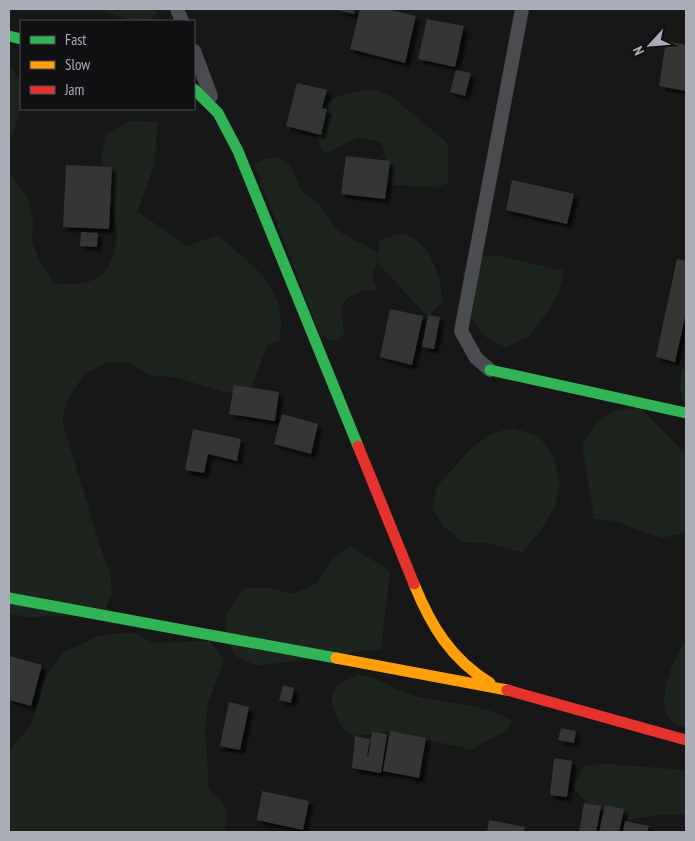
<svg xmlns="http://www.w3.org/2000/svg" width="695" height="841" font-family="'PT Sans Narrow',sans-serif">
<defs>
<filter id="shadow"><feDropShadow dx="4.5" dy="4.5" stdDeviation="1" flood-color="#0009"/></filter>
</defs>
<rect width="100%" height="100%" fill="#171717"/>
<path fill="#1d241e" d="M95,9H157V13L149,21H136Z
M9,66C31,87 19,120 9,143Z
M365,90L379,91L391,96L445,141L448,146V183L435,188L386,184V159L381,142L357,137L330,152H324C318,144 317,136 318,126C321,96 340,95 365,90Z
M131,121L158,122L154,166L137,211L187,246L218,235C253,267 290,288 279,341L268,344L249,394L223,392L175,377L151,376L129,363H105L84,375L68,398L62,421L101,549L110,571L112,593L103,615L27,617L9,613V173L28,198L33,220L32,243L40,263L55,283C75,285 95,286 107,268C131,231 105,198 102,160C101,151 106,141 107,133Z
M277,157L289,163L303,193L319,204L338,231L377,252L378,259L372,277L378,290C366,289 343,294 342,309C341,317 344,326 344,334L338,340L332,341L320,335L254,165L264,159Z
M399,234C427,233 443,278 442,302L428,317L378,263L379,242L384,238Z
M477,256H500L564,271L558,295L543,318L528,337L506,347C500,344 490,341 485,336C468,320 464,294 463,273Z
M686,364V409C679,394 677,379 686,364Z
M640,407L686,455V532L662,538L614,521L588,518H594L582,444C600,415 607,411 640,407Z
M513,428L539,436L553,456L560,482L554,508L539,533L522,552L487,543L463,542L444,527L432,508L438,485L471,449L490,434Z
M350,546L390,571L381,649L257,666L235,656C221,624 222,615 245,588H268L293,594L317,583L331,561Z
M120,633H133L154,643L210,641L224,660L208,704L205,729L209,789C226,806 230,808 224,832H9V751L31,725L46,675L63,653L96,637Z
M686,639V728C682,726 675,724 672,721C652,703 676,656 686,639Z
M358,675C383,678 390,689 412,695C445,705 483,702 512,721C506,737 484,739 472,750L390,731L354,736C345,732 340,724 336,715C325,691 336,684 358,675Z
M609,764L686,770V815C629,811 617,841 573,787L585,765Z"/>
<path fill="#353536" filter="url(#shadow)" d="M332,9H355L354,14Z
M360,9H386L416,16L405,63L350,49Z
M427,19L464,26L455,67L418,59Z
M666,41L686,45V91L659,86Z
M456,70L471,73L465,96L450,92Z
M297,83L327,90L322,108L327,109L321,135L286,126Z
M346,156L390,161L385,199L341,194Z
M66,165L112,167L109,229L63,227Z
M512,180L574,194L567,224L506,210Z
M81,232L98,233L97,247L80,246Z
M677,259L686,261V312L675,362L656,357Z
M390,309L423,316L412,365L380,357Z
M428,315L440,317L434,349L422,347Z
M234,385L279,392L275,421L229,414Z
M282,414L318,424L311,454L274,444Z
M193,429L241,439L237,461L208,454L204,473L185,470Z
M9,656L42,665L31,706L9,700Z
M283,685L294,688L291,703L279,700Z
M229,702L249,707L240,750L220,746Z
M561,728L576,731L574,743L558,740Z
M390,731L426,738L419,778L383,771Z
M372,732L387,734L381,773L352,768L355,736L370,739L367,756L368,757Z
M554,758L572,761L567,797L550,795Z
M262,791L309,801L303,830L257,820Z
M584,803L601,806L596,832H579Z
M605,805L624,809L619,832H599Z
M489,820L525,827L524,832H487Z
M625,821L649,826L647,832H623Z"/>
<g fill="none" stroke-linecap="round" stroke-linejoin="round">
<path stroke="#4b4c50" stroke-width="14" d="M177,9L182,21
M194,51L211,96
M490,370L476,358L461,331L522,9"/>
<path stroke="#30b455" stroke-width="11" d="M9,36L21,39
M194,89L218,113L238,151L358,446
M490,370L686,413
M9,598L336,658"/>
<path stroke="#ff9f0a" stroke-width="11" d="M414,584C431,626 451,659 490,683
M336,658L507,690"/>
<path stroke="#e5322d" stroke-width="11" d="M358,446L414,584
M507,690L686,740"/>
</g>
<rect width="695" height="841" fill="none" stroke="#a8adb8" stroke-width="20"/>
<rect x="20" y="20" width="175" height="90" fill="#111113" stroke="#4d4f55"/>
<rect x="30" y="36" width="25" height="8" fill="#30b455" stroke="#4d4f55"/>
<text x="65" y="45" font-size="15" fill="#a8adb8">Fast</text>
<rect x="30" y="61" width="25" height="8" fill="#ff9f0a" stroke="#4d4f55"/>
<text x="65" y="70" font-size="15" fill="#a8adb8">Slow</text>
<rect x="30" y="86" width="25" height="8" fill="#e5322d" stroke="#4d4f55"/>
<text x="65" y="95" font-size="15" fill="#a8adb8">Jam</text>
<g transform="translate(650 45) rotate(244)" stroke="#111113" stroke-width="4" paint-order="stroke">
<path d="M0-4L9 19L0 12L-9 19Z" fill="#a8adb8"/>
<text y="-8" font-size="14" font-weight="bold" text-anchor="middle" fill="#a8adb8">N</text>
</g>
</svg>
